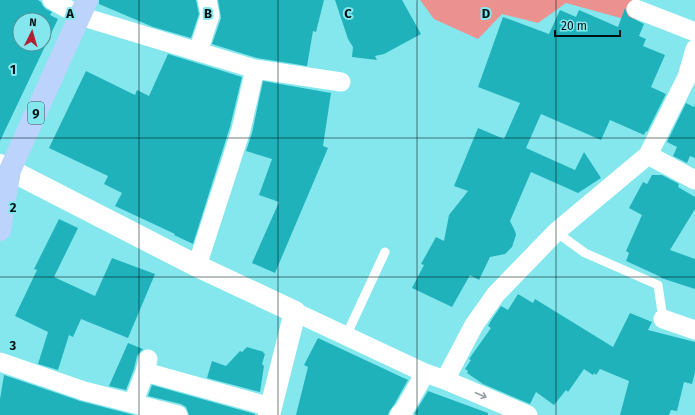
<svg xmlns="http://www.w3.org/2000/svg" width="695" height="415" font-family="'Fira Sans',sans-serif">
<rect width="100%" height="100%" fill="#84e7ee"/>
<path fill="#eb9290" d="M420,0H640L635,22L566,3L538,23L502,14L478,39L434,19Z"/>
<path fill="#20b2bb" fill-rule="evenodd" d="M0,0H38L41,2L43,6L46,9L52,12L50,15L58,19L0,141ZM20,20H44V44H20Z
M99,0H196L199,14L191,38L153,27L99,4Z
M218,0H324L316,32L313,31L307,66L257,58L212,44L221,18Z
M335,0H402L421,34L384,54L375,56L377,60L352,57L353,47L348,39Z
M625,8L628,16L644,24L639,36L646,39L643,46L665,55L651,87L666,94L647,132L646,131L644,135L610,120L601,140L541,114L526,148L575,170L584,152L601,178L578,193L531,172L510,221L515,231L516,235L512,247L505,254L490,257L479,280L470,275L452,307L412,288L424,265L421,264L436,237L444,241L449,215L468,191L454,186L478,128L504,139L520,103L478,87L503,17L549,34L560,10L576,17L579,10L618,27Z
M168,54L242,77L230,127L193,244L174,235L175,234L115,206L122,193L104,184L108,176L49,148L86,71L135,95L137,90L149,96Z
M263,81L331,93L323,146L328,148L275,273L252,263L279,202L259,195L272,159L246,151L252,133Z
M686,103L694,107L695,104V158L690,156L687,163L673,156L677,147L667,142Z
M652,175H662L679,184L678,187L695,197V209L670,250L695,259V289L661,278V277L626,261L629,253L626,251L642,215L629,208L643,182L647,184Z
M59,219L78,228L54,277L95,296L112,258L155,274L128,338L81,319L73,337L69,335L58,370L38,364L48,332L15,316L37,270L34,269Z
M518,294L533,303L535,299L613,347L630,313L652,322L648,330L695,342V372L692,384L684,382L677,411L671,410L669,415H620L629,381L600,369L596,375L594,373L593,375L584,369L568,392L566,390L554,405L536,392L530,404L483,384L467,373L468,371L465,369L471,360L469,359L491,328L488,326L492,319L501,306L508,310Z
M318,338L408,380L395,403L389,412L388,415H296L308,367L304,365Z
M128,343L143,349L140,352L137,356L134,369L126,390L109,386Z
M247,347L264,352L263,353L265,354L262,364L264,366L260,392L207,378L212,361L226,366L240,351L242,352Z
M4,375L80,401L134,415H0V399Z
M152,385L255,414V415H189L186,407L181,404L148,396Z
M428,391L488,413V415H418L414,414Z"/>
<g fill="none" stroke-linecap="round" stroke-linejoin="round">
<path stroke="#fff" stroke-width="9" d="M556,232L585,253L658,285L663,319
M346,336L385,252"/>
<path stroke="#fff" stroke-width="19" d="M52,0L80,16L255,69L341,82
M636,9L695,32
M198,52L210,15L207,0
M648,155L695,180
M197,266L241,130L255,69
M295,312L425,373L445,380L528,415
M663,319L695,330
M0,362L84,391L178,415
M145,372L271,407
M445,380L474,325L496,294L556,232L648,155L687,77L695,49
M133,403L145,372L148,359
M399,415L404,410L425,373"/>
<path stroke="#fff" stroke-width="22" d="M0,165L197,266L295,312L269,415"/>
<path stroke="#bcd3fb" stroke-width="22" d="M0,230L10,170L87,0"/>
</g>
<defs><path id="oneway-shaft" d="M-6 0H5M1.5-3L5.5 0L1.5 3" fill="none" stroke-width="1.6" stroke-linecap="round" stroke-linejoin="round"/></defs>
<use stroke="#99a0a1" href="#oneway-shaft" transform="translate(481 395) rotate(23)"/>
<path fill="none" stroke="#001214" stroke-width="1" stroke-opacity="0.55" d="M139,0V415M278,0V415M417,0V415M556,0V415M0,138H695M0,277H695"/>
<g text-anchor="middle" stroke-width="4" stroke-linejoin="round" paint-order="stroke">
<rect fill="#84e7ee" stroke="#285255" stroke-width="1" x="28" y="102" width="16" height="22" rx="3"/>
<g font-size="13" font-weight="bold" fill="#001214">
<text x="36" y="118">9</text>
</g>
</g>
<g font-size="13" text-anchor="middle" font-weight="bold" fill="#001214" stroke="#84e7ee" stroke-width="4" stroke-linejoin="round" paint-order="stroke">
<text x="70" y="18">A</text>
<text x="208" y="18">B</text>
<text x="348" y="18">C</text>
<text x="486" y="18">D</text>
<text x="13" y="74">1</text>
<text x="13" y="212">2</text>
<text x="13" y="350">3</text>
</g>
<g transform="translate(32 32) rotate(5)"><circle r="19" fill="#84e7ee" stroke="#4f9297"/>
<path d="M0-3L7 15L0 10L-7 15Z" fill="#b11f30"/>
<text y="-6" font-size="11" font-weight="bold" text-anchor="middle" fill="#001214">N</text>
</g>
<path d="M555 30v6h65v-6" fill="none" stroke="#001214" stroke-width="2"/>
<text x="561" y="30" font-size="12" fill="#001214" stroke="#84e7ee" stroke-width="3" paint-order="stroke">20 m</text>
</svg>
